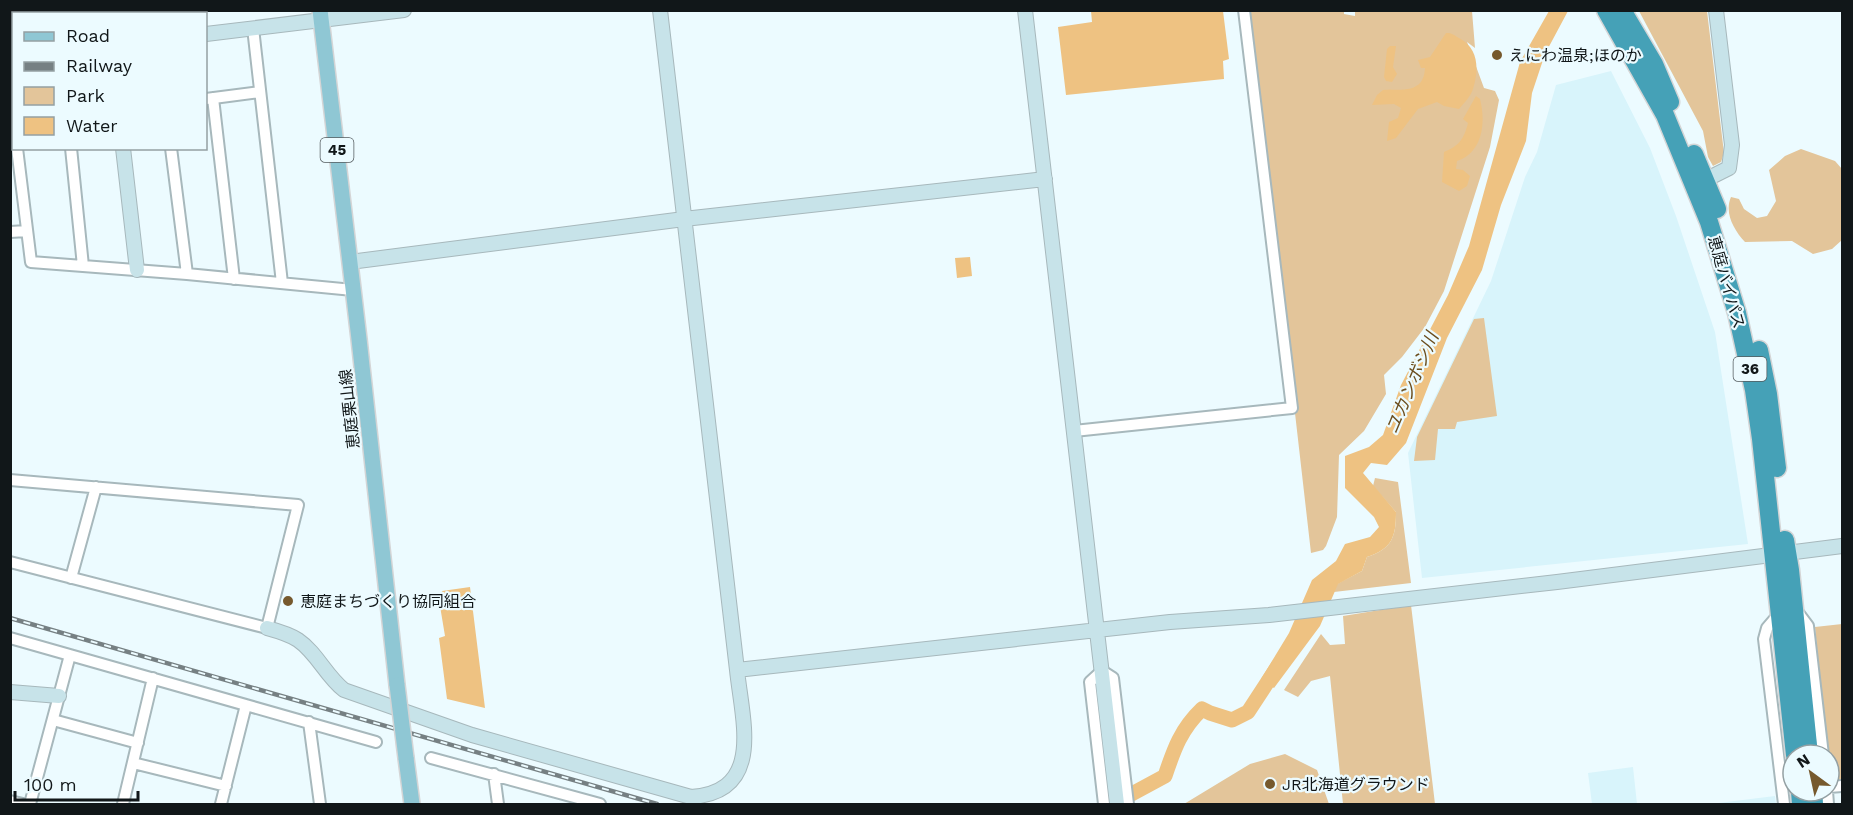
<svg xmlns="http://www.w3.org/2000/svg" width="1853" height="815" font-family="'Work Sans','Noto Sans JP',sans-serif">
<rect width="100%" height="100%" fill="#ecfbff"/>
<path fill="#d8f4fb" d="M1611,71L1650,148L1676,216L1715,332L1748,544L1422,578L1408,453L1491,281L1525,177L1537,152L1556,85Z
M1633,767L1637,804H1592L1588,773Z
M1775,796L1776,804H1710Z"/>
<path fill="#e3c59a" d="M1355,10L1472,11L1475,48L1467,42L1484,88L1495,91L1499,100L1490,147L1444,291L1425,327L1402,357L1384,375L1386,394L1364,431L1339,455L1337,517L1326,546L1323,550L1311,553L1249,11H1344V14L1355,16Z
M1639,11H1707L1724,153L1721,162L1713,166L1708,157L1703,131Z
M1801,149L1835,161L1842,169V240L1832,249L1813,254L1792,241L1745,242C1734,230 1724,213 1731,197L1739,199L1744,209L1757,218L1767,216L1776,201L1769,170L1785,156Z
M1484,318L1497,416L1457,422L1455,429H1438L1435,460L1414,461L1417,437L1474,319Z
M1375,478L1398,482L1411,583L1334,592L1337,584L1362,571L1367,557C1392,549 1396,537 1396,512L1373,486Z
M1411,605L1435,804H1343L1330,676L1311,681L1298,697L1284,690L1321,634L1330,645L1345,644L1343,616Z
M1842,624V781L1830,782L1829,755H1827L1815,627Z
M1285,754L1317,770L1329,804H1184L1250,764Z"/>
<path fill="#eec282" d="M1091,11H1223L1229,59L1223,61L1224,79L1066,95L1058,27L1092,22Z
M1549,11H1568L1545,54L1532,93L1526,141L1501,205L1482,270L1447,338L1406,443L1387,465L1371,463L1363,473L1396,512C1396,537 1392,549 1367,557L1362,571L1338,584L1320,626L1274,688L1261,679L1289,633L1312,580L1336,561L1345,544L1370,537L1379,527L1374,517L1345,488V456L1369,447L1383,435L1401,385L1448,295L1469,246L1520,62Z
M1446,33C1452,33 1454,35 1459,38C1479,48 1479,70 1473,89C1471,96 1464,103 1459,109L1444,106L1437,102L1418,109L1396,138L1387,141L1389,122L1398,118L1401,108L1394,104L1372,105L1377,95L1383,90C1402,89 1424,94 1425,68H1421L1418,60L1430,57Z
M1390,46H1396L1393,67L1397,74L1392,82L1386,81L1384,77L1387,49Z
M1476,96L1480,99C1486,122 1483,153 1457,161L1456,169L1463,170L1470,176L1467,186L1459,191L1442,182L1444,152C1459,146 1464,139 1468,123L1463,119Z
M970,257L972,276L957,278L955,258Z
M470,587L485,708L447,699L439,638L445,636L440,606L442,591Z"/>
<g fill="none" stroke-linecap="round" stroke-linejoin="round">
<path stroke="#eec282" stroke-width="15" d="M1115,803L1165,776C1174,749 1181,729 1202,709L1210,713L1232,720L1248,712L1278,666"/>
<g stroke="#a7b8bc" stroke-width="14">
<path id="street" d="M253,28L282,283
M213,98L234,279
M206,99L260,92
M10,121H14
M17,148L31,262L187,274L353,290
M71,148L83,266
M171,148L187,274
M10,232L27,231
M1074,431L1292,408L1244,10
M10,480L298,505L267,628L10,562
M71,578L96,487
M1796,610L1808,626L1823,755
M1779,614L1767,628L1764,639L1784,804
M10,638L376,742
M53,720L138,743
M309,722L320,804
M431,758L600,804
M133,763L226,786
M494,774L498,804
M1829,787L1842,786
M1827,791L1828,804
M10,801L23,804
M30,804L70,655
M123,804L153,678
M221,804L246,705
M1104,804L1090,682L1102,671L1113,678L1128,804"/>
</g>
<g stroke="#a7b8bc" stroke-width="16">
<path id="secondary" d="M108,10V14
M660,10L737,670L1170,622L1269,615L1557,582L1842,546
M1025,10L1117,804
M206,34L404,10
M10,57L14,56
M123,148L137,270
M1699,183L1729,168L1732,145L1716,10
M350,262L684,219L1045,179
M267,628C278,631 289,634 298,640C317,653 326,676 344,690L472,735L691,797C765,792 742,720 737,670
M10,692L59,696"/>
</g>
<g stroke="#d4d5d6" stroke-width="18">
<path id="primary" d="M320,10L359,339L397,685
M406,758L412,804"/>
</g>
<g stroke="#d4d5d6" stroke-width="21">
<path id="highway" d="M1606,10L1665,115L1709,222L1737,313L1754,390L1761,439L1795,755
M1622,10L1654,64L1670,102
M1694,154L1717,209
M1759,350L1768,394L1777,468
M1785,540L1790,570L1809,755
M1800,791L1801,804
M1813,791L1814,804"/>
</g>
<use href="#street" stroke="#fff" stroke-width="10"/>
<use href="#secondary" stroke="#c7e3e9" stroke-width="14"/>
<use href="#primary" stroke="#8fc7d4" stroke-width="15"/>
<use href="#highway" stroke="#45a1b7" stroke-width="18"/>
<g stroke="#768083" stroke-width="4.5">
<path id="rail" d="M10,618L657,804"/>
</g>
<use href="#rail" stroke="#ecfbff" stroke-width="2" stroke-dasharray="7" stroke-linecap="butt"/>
<g stroke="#d4d5d6" stroke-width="18" stroke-linecap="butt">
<path id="primary-bridge" d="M397,685L406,758"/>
</g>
<use href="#primary-bridge" stroke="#8fc7d4" stroke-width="15"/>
</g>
<g fill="#76592d" stroke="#ecfbff" stroke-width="2">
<circle cx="1497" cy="55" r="6"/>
<circle cx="288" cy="601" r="6"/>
<circle cx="1270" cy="784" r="6"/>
</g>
<g text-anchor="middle" stroke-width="4.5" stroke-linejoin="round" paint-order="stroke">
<g fill="#ecfbff" stroke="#535b5e" stroke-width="1.5">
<rect x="320.5" y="138" width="33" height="24" rx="4.5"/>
<rect x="1733.5" y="357" width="33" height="24" rx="4.5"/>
</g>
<g font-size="15" font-weight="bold" fill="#111719">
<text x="337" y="155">45</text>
<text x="1750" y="374">36</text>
</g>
<g font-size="16" fill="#111719" stroke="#ecfbff" text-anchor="start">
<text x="1509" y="61">えにわ温泉;ほのか</text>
<text x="300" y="607">恵庭まちづくり協同組合</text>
<text x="1282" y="790">JR北海道グラウンド</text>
</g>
<g font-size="16" fill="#111719" stroke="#ecfbff">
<text transform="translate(1727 282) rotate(74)" y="6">恵庭バイパス</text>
<text transform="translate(349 409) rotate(-96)" y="6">恵庭栗山線</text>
</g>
<g font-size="18" font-style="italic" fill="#6b4d1d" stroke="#ecfbff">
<text transform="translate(1412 383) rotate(-67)" y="6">ユカンボシ川</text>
</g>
</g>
<rect width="1853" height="815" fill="none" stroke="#111719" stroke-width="24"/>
<rect x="12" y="12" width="195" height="138" fill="#ecfbff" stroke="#94a0a3" stroke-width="1.5"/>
<rect x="24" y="32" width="30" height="9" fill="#8fc7d4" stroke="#94a0a3" stroke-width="1.5"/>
<text x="66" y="42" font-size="18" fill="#111719">Road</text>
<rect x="24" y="62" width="30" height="9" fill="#768083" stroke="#94a0a3" stroke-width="1.5"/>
<text x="66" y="72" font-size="18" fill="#111719">Railway</text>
<rect x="24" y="87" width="30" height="18" fill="#e3c59a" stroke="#94a0a3" stroke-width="1.5"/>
<text x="66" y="102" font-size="18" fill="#111719">Park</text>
<rect x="24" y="117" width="30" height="18" fill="#eec282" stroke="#94a0a3" stroke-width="1.5"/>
<text x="66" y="132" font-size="18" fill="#111719">Water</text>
<g transform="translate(1811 773) rotate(327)"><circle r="28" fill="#ecfbff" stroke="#94a0a3" stroke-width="1.5"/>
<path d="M0-4.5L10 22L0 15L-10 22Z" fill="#76592d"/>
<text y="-9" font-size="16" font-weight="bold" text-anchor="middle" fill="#111719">N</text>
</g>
<path d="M15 791v9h123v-9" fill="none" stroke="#111719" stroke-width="3"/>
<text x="24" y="791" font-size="18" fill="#111719" stroke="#ecfbff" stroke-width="4.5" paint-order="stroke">100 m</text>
</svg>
